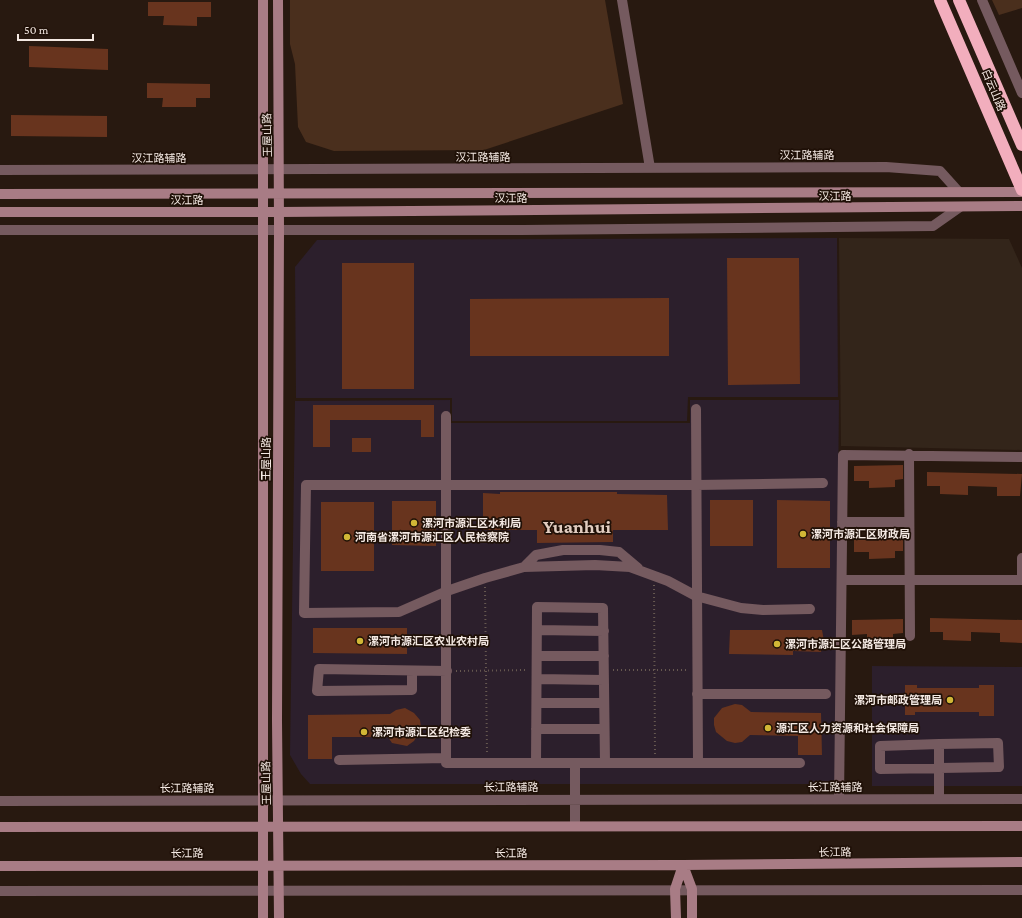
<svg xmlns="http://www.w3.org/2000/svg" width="1022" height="918" font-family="'Crimson Pro','Noto Sans SC',serif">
<rect width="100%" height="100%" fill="#281910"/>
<path fill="#2c1f2c" d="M837,238L838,397H688L687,421H452V398H296L295,267L317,240Z
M450,400V423H690V400H839L835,784H310L301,774L290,755L295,401Z
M872,666L1022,667V786H872Z"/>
<path fill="#33251a" d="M839,238L1009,239L1022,268V450L841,446Z"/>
<path fill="#4a2f1d" d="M290,0H605L623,104L484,150L334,151L306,142L298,127L295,64L290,44Z
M992,0H1022V8L999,15Z"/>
<path fill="#68341e" d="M148,2H211V17H197V26L163,25L164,16H148Z
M29,46L108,49V70L29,67Z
M147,83L210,84V98H196V107H162L163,98H147Z
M11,115L107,116V137L11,136Z
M727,258H799L800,384L728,385Z
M342,263H414V389H342Z
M669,298V356H470V299Z
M313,405H434V437H421V420H330V447H313Z
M352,438H371V452H352Z
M903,465V479L895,480V487L869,488V481H854V466Z
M927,472L1022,474L1020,496H997V487L968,486V495L940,494V486H927Z
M500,492H617V494L667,495L668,530H613V542L537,543V530H483V493L500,494Z
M710,500H753V546H710Z
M777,500L830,501V568H777Z
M392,501H436V546L392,545Z
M321,502H374V571H321Z
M903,536V551H895V558L869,559V552H854V538Z
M930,618L1022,620V643L1000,642V633L971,632V641L943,640V632H930Z
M903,619V633L893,634V641H867V634L852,635V620Z
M313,628H407V654L313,653Z
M730,630H822L824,641L821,652L793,651V655L729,654Z
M905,685H917V688H979V685H994V716H979V712H915V715H905Z
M735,704L742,705L751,712L821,713L822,755H798V736L750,735L742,742L735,743L727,741L716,732L714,725V718L722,708Z
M405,708L414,713L420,720L421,728L414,741L407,746L392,743L388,737H332V759H308V715L390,714L396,710Z"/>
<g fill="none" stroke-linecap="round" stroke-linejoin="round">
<path stroke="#665850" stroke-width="2" stroke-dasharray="1 3" stroke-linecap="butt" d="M654,585L655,755
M485,587L487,754
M613,670H689
M456,671L528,670"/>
<path stroke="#755a5f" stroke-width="10" d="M622,0L650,168
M982,0L1022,93
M0,170L886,167L940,171L958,191
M0,230H523L933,226L960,207
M696,409L698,763
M446,416V763H800
M909,454L910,636
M842,522H909
M524,567L536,555L563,550H600L619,552L638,568
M842,580H1022V558
M810,609L763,610L741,608L696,596L668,581L630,567L595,565L524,567L485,578L447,591L399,612L304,613L306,485H697L823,483
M537,630L604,631
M537,656H604
M412,671V690L317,691L319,669L447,671
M537,679L604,680
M697,694H826
M537,703H604
M536,729H604
M339,760L446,758
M536,763L537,607L603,608L605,763
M575,763V825
M939,798V744L880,746V769L999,767L998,743L939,744
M839,799L843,455L1022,457
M0,801L1022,799
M0,891L1022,890"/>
<path stroke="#a87c85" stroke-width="10" d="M263,0V918
M278,0L279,229L277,721L279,918
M0,194L1022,192
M0,212H279L1022,206
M0,827L1022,826
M683,865L692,889V918
M0,866L683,865L1022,862
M676,918L675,889L683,865"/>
<path stroke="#f2aebd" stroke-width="12" d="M940,0L1022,190
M959,0L1022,145"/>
</g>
<g fill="#d1b736" stroke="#1f1007" stroke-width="1.5">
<circle cx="414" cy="523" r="4"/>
<circle cx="803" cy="534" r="4"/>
<circle cx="347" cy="537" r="4"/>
<circle cx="360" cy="641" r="4"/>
<circle cx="777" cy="644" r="4"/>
<circle cx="950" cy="700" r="4"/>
<circle cx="768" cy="728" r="4"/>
<circle cx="364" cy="732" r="4"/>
</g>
<g text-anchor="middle" stroke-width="3.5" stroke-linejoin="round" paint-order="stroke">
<g font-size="11" fill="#f4e9e3" stroke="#1f1007">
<text transform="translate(994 90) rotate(67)" y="4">白云山路</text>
<text transform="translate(267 135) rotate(-91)" y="4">王屋山路</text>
<text x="807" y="159">汉江路辅路</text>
<text x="483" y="161">汉江路辅路</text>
<text x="159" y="162">汉江路辅路</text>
<text x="835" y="200">汉江路</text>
<text x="511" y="202">汉江路</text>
<text x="187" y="204">汉江路</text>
<text transform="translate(266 459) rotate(-90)" y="4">王屋山路</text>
<text transform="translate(266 783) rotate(-91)" y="4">王屋山路</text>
<text x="511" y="791">长江路辅路</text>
<text x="835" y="791">长江路辅路</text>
<text x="187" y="792">长江路辅路</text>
<text transform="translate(835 852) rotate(-1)" y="4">长江路</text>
<text x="187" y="857">长江路</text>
<text x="511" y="857">长江路</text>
</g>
<g font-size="11" font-weight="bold" fill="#f4e9e3" stroke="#1f1007" text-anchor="start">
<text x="422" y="527">漯河市源汇区水利局</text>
<text x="811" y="538">漯河市源汇区财政局</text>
<text x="355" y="541">河南省漯河市源汇区人民检察院</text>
<text x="368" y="645">漯河市源汇区农业农村局</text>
<text x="785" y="648">漯河市源汇区公路管理局</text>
<text x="942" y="704" text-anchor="end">漯河市邮政管理局</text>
<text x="776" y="732">源汇区人力资源和社会保障局</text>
<text x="372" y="736">漯河市源汇区纪检委</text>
</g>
<g font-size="19" font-weight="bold" fill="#e2cdc0" stroke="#1f1007">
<text x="577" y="533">Yuanhui</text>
</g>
</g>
<path d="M18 34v6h75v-6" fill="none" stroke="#f4e9e3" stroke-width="2"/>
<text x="24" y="34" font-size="12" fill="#f4e9e3" stroke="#1f1007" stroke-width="3" paint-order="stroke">50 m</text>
</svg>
